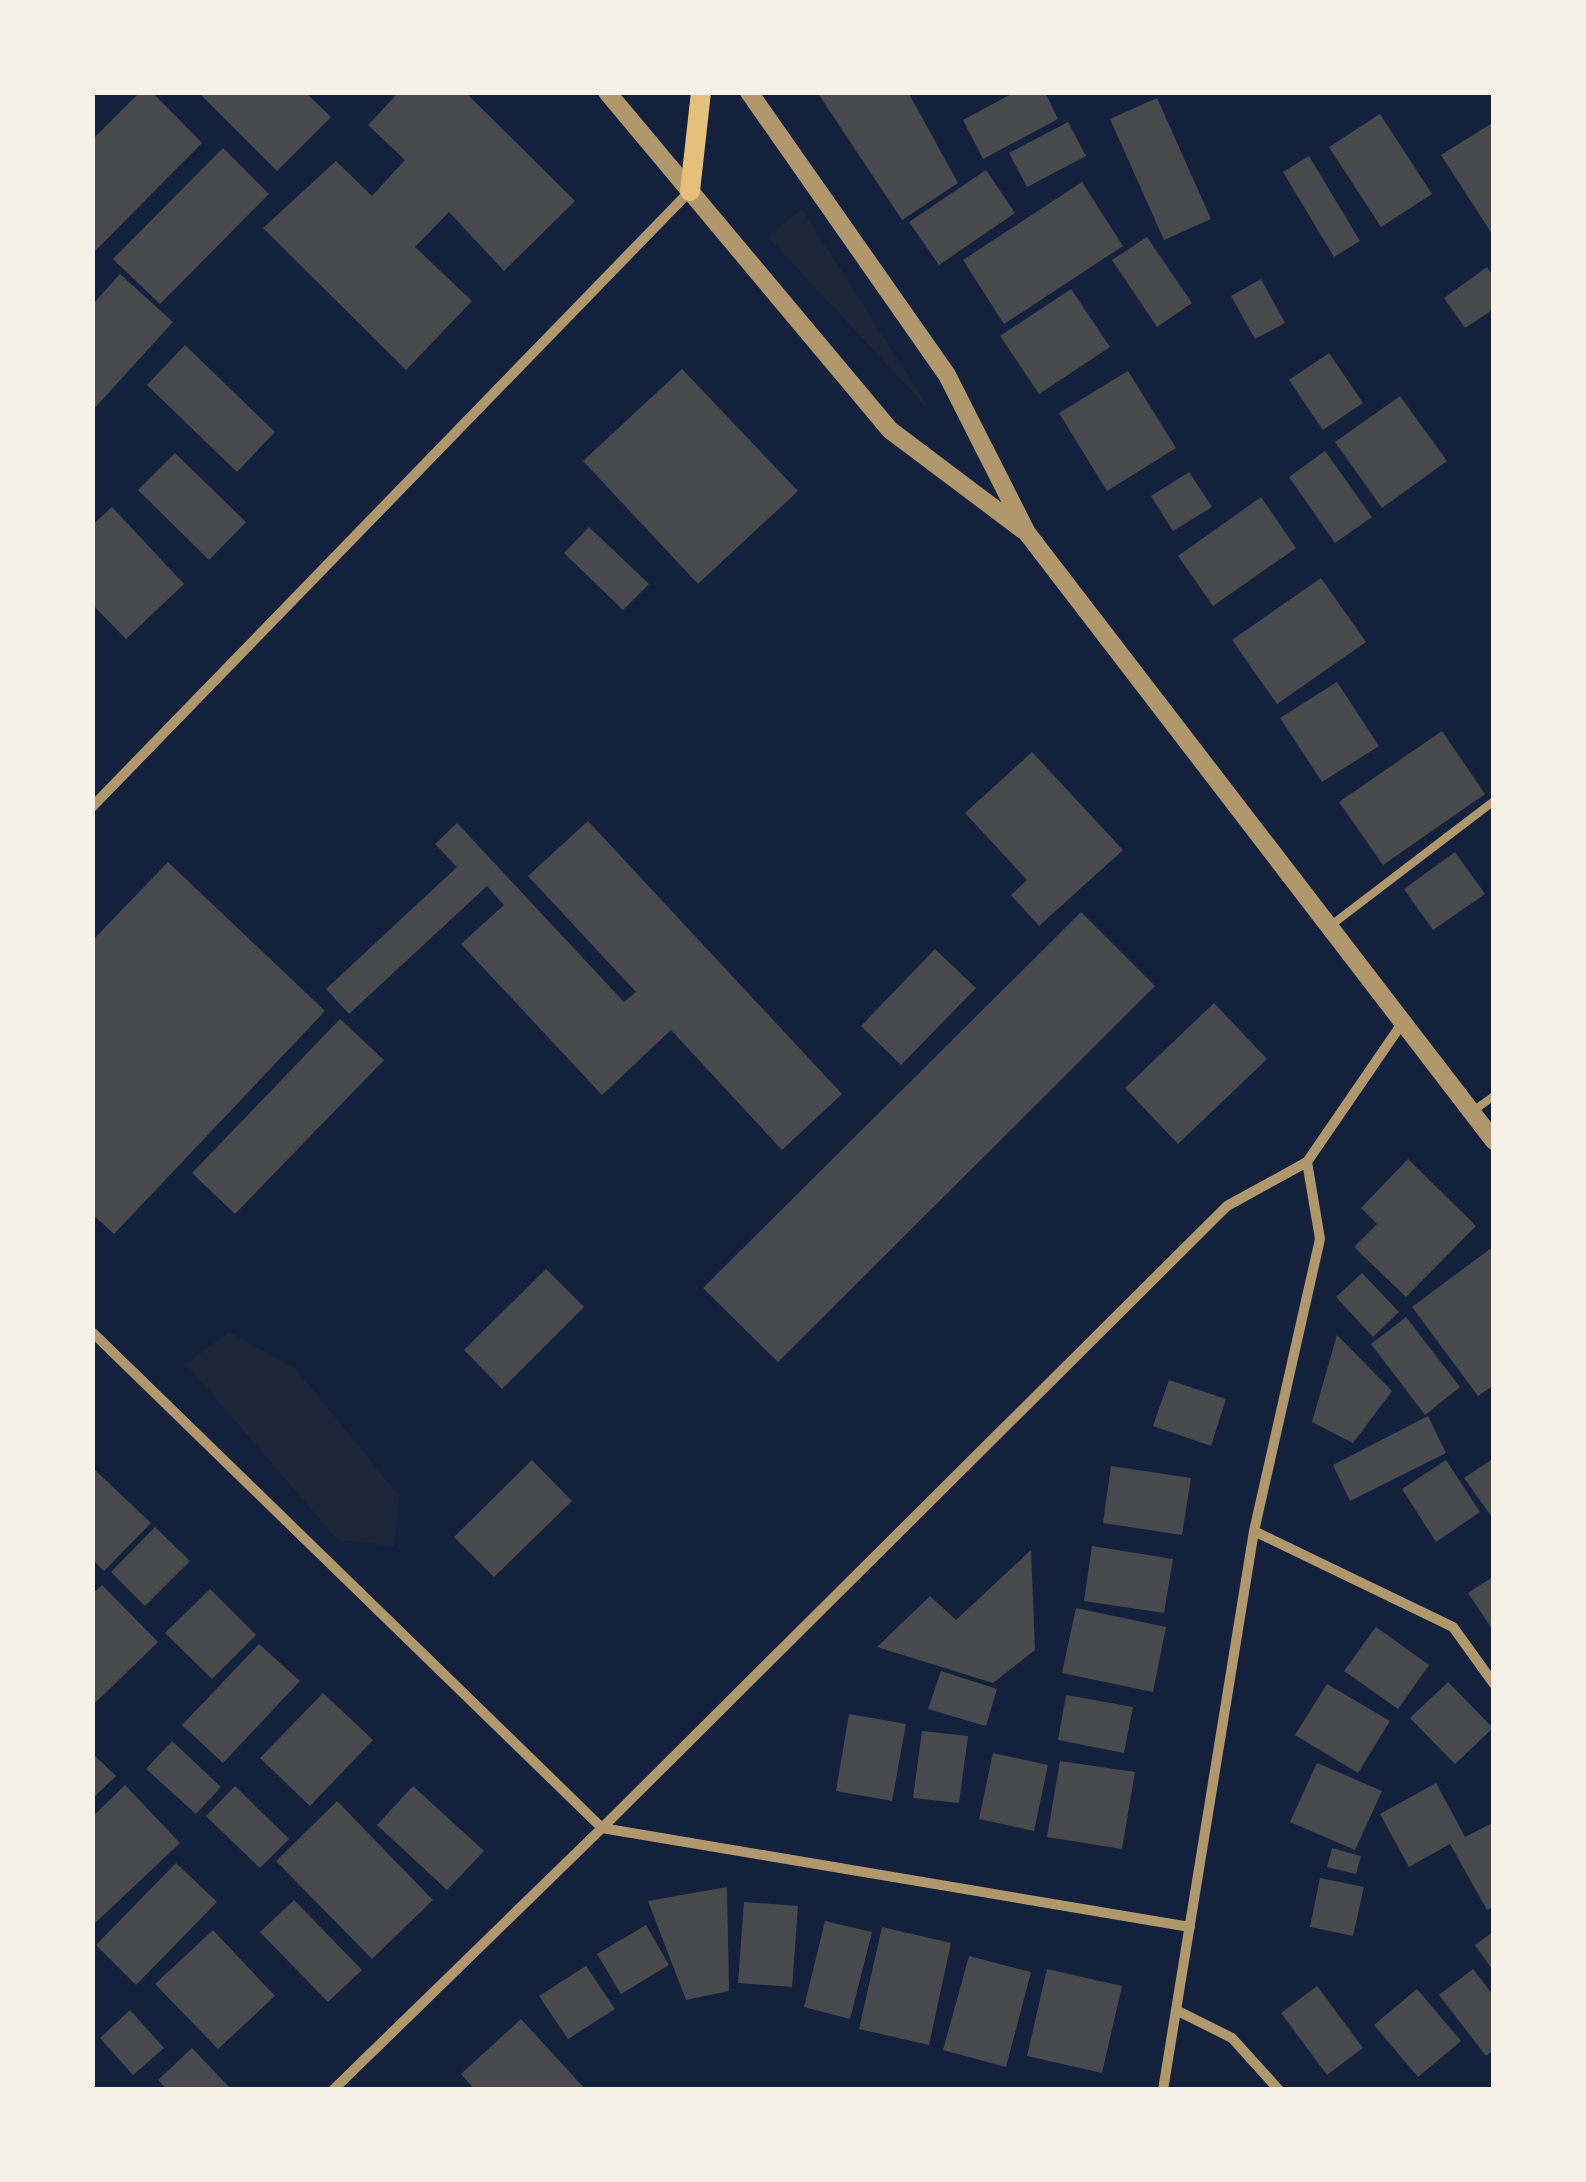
<svg xmlns="http://www.w3.org/2000/svg" width="1586" height="2182" font-family="'Titillium Web',sans-serif">
<rect width="100%" height="100%" fill="#14213d"/>
<path fill="#1d2539" d="M802,209L932,413L768,237Z
M229,1332L296,1369L399,1496L394,1546L338,1540L186,1364Z"/>
<path fill="#48494c" d="M140,92H152L202,143L92,254V140Z
M198,92H305L331,117L277,171Z
M399,92H465L575,201L504,271L449,212L415,247L472,301L406,370L263,228L336,161L372,196L405,160L368,125Z
M817,92H908L958,183L902,220Z
M1015,92H1045L1058,119L983,159L963,120Z
M1157,98L1211,219L1164,240L1110,119Z
M1380,114L1432,194L1381,227L1329,147Z
M1068,122L1086,156L1027,187L1009,153Z
M1494,122V237L1441,155Z
M223,148L269,194L160,304L113,259Z
M1309,156L1360,241L1334,257L1283,172Z
M986,170L1015,213L939,265L909,222Z
M1082,182L1123,246L1004,324L963,260Z
M1147,237L1192,303L1157,327L1112,260Z
M1487,267L1494,277V309L1465,328L1444,298Z
M120,274L173,322L92,411V305Z
M1261,279L1285,323L1255,339L1231,296Z
M1071,289L1110,347L1039,394L1000,336Z
M185,345L275,432L237,472L147,385Z
M1329,353L1363,403L1323,430L1289,380Z
M682,369L798,491L698,584L583,461Z
M1128,371L1176,448L1107,491L1059,413Z
M1400,396L1447,461L1382,508L1335,442Z
M1325,451L1372,517L1335,543L1289,477Z
M175,453L246,522L209,560L138,490Z
M1189,472L1212,507L1173,531L1151,496Z
M1261,497L1296,548L1213,606L1178,556Z
M112,507L184,584L126,639L92,604V525Z
M589,527L649,584L623,610L564,553Z
M1321,578L1366,642L1277,704L1232,640Z
M1337,682L1379,746L1322,782L1280,718Z
M1442,731L1485,794L1383,865L1339,802Z
M1032,752L1123,850L1039,926L1011,895L1027,880L965,813Z
M588,821L842,1094L782,1150L671,1030L602,1095L461,944L504,905L487,886L349,1014L326,989L457,867L435,844L457,823L624,1002L636,992L528,876Z
M1455,852L1485,894L1433,930L1404,889Z
M168,862L325,1011L114,1234L92,1214V941Z
M1081,912L1155,986L778,1362L703,1288Z
M935,949L976,988L901,1065L861,1026Z
M1214,1003L1267,1059L1178,1144L1125,1088Z
M340,1019L384,1060L235,1214L192,1173Z
M1408,1159L1476,1226L1406,1297L1354,1247L1377,1224L1361,1208Z
M1490,1249L1494,1253V1385L1478,1396L1412,1307Z
M546,1269L584,1307L502,1389L464,1350Z
M1362,1273L1399,1312L1373,1337L1336,1297Z
M1406,1317L1460,1387L1425,1415L1371,1344Z
M1337,1335L1392,1391L1353,1443L1312,1422Z
M1169,1380L1226,1399L1211,1446L1153,1426Z
M1428,1416L1446,1453L1350,1501L1333,1465Z
M1494,1458V1520L1464,1478Z
M532,1460L572,1501L494,1577L454,1537Z
M1446,1460L1480,1512L1436,1542L1402,1489Z
M1111,1466L1191,1478L1182,1535L1103,1523Z
M95,1470L151,1523L104,1571L92,1559Z
M155,1527L190,1561L145,1606L111,1572Z
M1092,1546L1173,1559L1164,1613L1084,1601Z
M1031,1550L1035,1650L993,1683L877,1647L930,1596L956,1620Z
M1494,1576V1632L1468,1593Z
M102,1585L158,1642L92,1706V1594Z
M210,1589L256,1635L212,1679L165,1633Z
M1076,1608L1166,1627L1153,1692L1062,1673Z
M1376,1627L1429,1665L1398,1709L1344,1671Z
M259,1644L300,1681L223,1763L182,1725Z
M941,1671L997,1689L986,1726L928,1709Z
M1448,1682L1493,1728L1455,1764L1410,1718Z
M1327,1684L1390,1721L1358,1773L1295,1735Z
M323,1693L373,1740L310,1806L260,1758Z
M1066,1695L1133,1707L1124,1753L1058,1740Z
M849,1714L906,1724L892,1801L836,1791Z
M922,1731L968,1736L959,1803L913,1798Z
M172,1741L221,1787L196,1814L146,1769Z
M92,1753L116,1776L92,1799Z
M993,1753L1048,1765L1034,1831L979,1819Z
M1060,1761L1135,1772L1122,1849L1047,1837Z
M1317,1763L1382,1791L1355,1850L1290,1822Z
M1436,1783L1465,1837L1494,1822V1907L1487,1910L1450,1844L1409,1867L1380,1814Z
M125,1785L180,1843L92,1926V1817Z
M235,1786L289,1839L260,1868L206,1816Z
M413,1786L484,1851L447,1890L377,1825Z
M337,1801L433,1900L372,1959L276,1861Z
M1332,1848L1361,1856L1356,1874L1327,1867Z
M176,1863L217,1902L136,1985L96,1945Z
M1320,1878L1364,1887L1353,1936L1310,1927Z
M727,1887L729,1991L686,2000L648,1901Z
M294,1900L362,1970L328,2002L260,1932Z
M744,1902L798,1906L792,1987L738,1983Z
M825,1921L872,1932L850,2019L804,2007Z
M646,1925L669,1965L621,1994L597,1954Z
M882,1927L951,1943L929,2045L859,2029Z
M213,1930L275,1996L218,2049L155,1984Z
M1494,1931V1972L1475,1945Z
M969,1956L1031,1972L1006,2067L943,2050Z
M586,1966L615,2009L568,2039L539,1996Z
M1047,1969L1122,1986L1102,2073L1027,2056Z
M1473,1969L1494,1996V2050L1486,2056L1439,1995Z
M1317,1986L1363,2048L1327,2075L1281,2013Z
M1417,1989L1461,2041L1418,2077L1374,2025Z
M130,2010L164,2048L133,2075L100,2038Z
M521,2019L586,2090H475L461,2074Z
M192,2048L232,2090H167L158,2080Z"/>
<g fill="none" stroke-linecap="round" stroke-linejoin="round">
<path stroke="#b1986c" stroke-width="8" d="M1330,926L1494,801
M1473,1111L1494,1096"/>
<path stroke="#b1986c" stroke-width="10" d="M92,807L690,191
M92,1332L602,1828L1190,1927
M1254,1531L1453,1627L1494,1684
M1176,2010L1232,2038L1279,2090
M333,2090L602,1828L1227,1206L1307,1162
M1163,2090L1254,1531L1320,1239L1307,1162L1403,1022"/>
<path stroke="#b1986c" stroke-width="18" d="M607,92L890,430L1023,530
M749,92L947,375L1027,533L1494,1141"/>
<path stroke="#e5c07b" stroke-width="20" d="M690,191L701,92"/>
</g>
<rect width="1586" height="2182" fill="none" stroke="#f6f1e7" stroke-width="190"/>
</svg>
